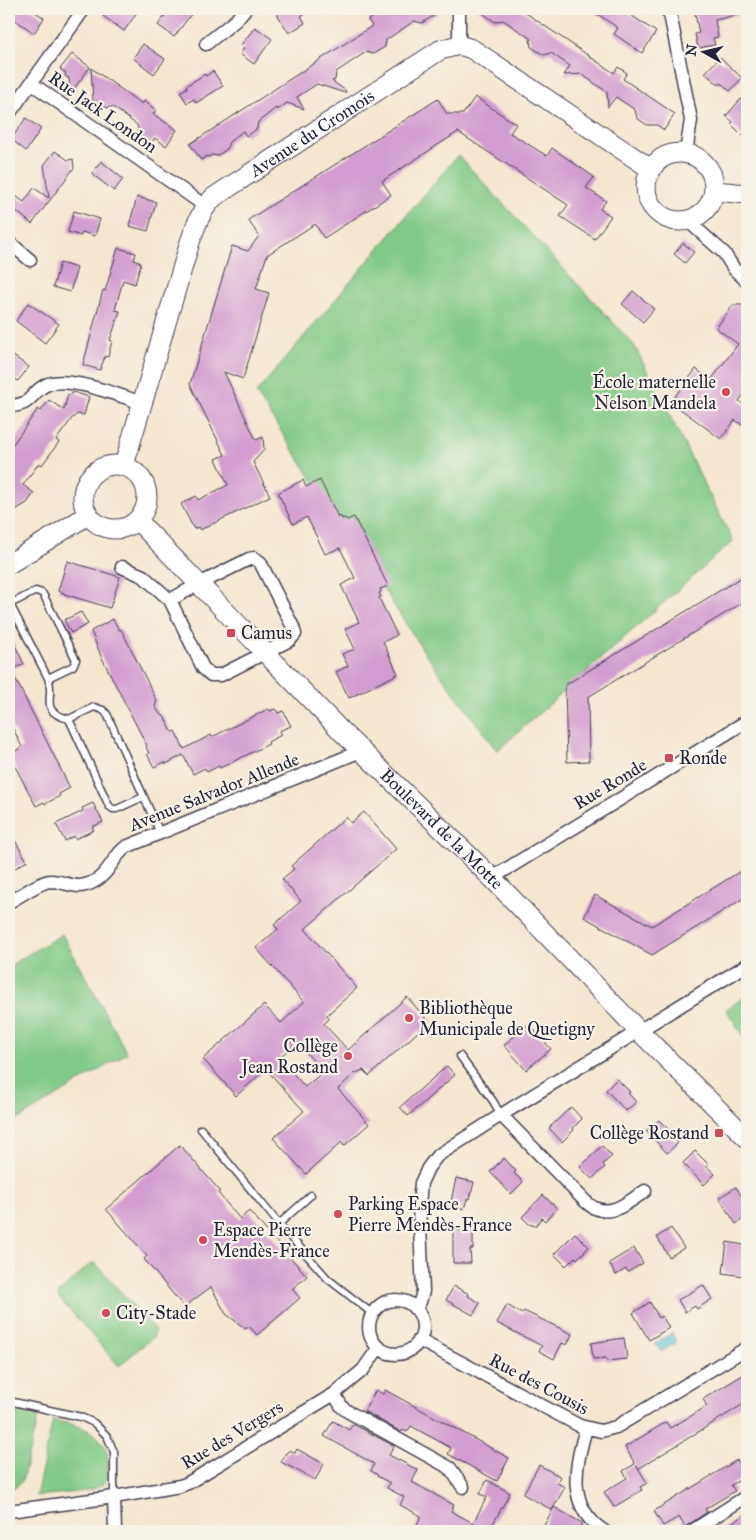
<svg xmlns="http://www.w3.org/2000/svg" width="756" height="1540" font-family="'IM FELL Great Primer',serif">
<rect width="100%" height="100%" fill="#f7f3e8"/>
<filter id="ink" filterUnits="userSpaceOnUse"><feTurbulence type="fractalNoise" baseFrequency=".02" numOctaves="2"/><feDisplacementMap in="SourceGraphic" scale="10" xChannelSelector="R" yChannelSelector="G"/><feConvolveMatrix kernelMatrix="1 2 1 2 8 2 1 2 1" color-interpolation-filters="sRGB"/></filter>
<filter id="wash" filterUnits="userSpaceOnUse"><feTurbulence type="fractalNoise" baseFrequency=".0096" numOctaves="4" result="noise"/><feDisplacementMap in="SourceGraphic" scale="20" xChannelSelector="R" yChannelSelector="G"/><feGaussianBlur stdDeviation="1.12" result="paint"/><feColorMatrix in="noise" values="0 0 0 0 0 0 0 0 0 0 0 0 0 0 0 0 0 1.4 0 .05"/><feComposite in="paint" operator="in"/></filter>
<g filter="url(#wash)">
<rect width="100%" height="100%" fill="#f5e6d0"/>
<path fill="#80c986" stroke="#517660" d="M458,155L634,345L733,541L497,751L425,653L256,393Z
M62,934L127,1053L9,1125V966Z
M747,996V1044L726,1009Z
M95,1263L156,1331L153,1337L119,1366L58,1297L59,1293L90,1264Z
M9,1410L38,1417L22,1481L15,1488H11L9,1481Z
M53,1420C83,1426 111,1433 108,1470C108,1477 107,1482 100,1486C88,1493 51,1494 36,1496Z"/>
<path fill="#54bfcf" stroke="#3b7085" d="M672,1333L677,1342L661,1352L655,1343Z"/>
<g id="blocks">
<path fill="#d19ccf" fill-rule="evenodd" d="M17,9H31L44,18L34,33L11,17Z
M108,9H128L136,14L124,31L103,16Z
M170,9H195L174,37L158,25Z
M274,9H312L301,16L305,23L289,33Z
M397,9H445L422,23L414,21L386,40L385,47L373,54L366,52L336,72L335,80L332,81L346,91L345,93L317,84L297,97L304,109L287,103L277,110L276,108L258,122L257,129L246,136L243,131L229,142L227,149L217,156L212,155L208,157L207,156L201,160L190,144L372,26L368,20L380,12L383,17Z
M477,9H520L614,73L618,67L627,73L623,79L675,114L664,130L657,125H647L637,118L635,110L616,97L608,107L607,92L581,74L564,75L570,66L551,53L544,55L531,47L530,38L503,20L495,22Z
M590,9H622L656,32L642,53L614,34L618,28Z
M694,9H741V14L715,20L718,37L713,38L715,45L698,48L695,34L699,33Z
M255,27L272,39L254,64L240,54L244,48L241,45Z
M143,44L165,59L154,74L133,58Z
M72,54L90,67L71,93L69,78L65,76L66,73L60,69Z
M720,57L742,78L730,91L721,83L719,85L705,73Z
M91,68L142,104L144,101L156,110L153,114L177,130L166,146L155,138L151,143L140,135L137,125L120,112L113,107L103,108L93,100Z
M213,71L223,86L196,103L194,99L187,103L180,92L187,88L186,86L205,74L206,76Z
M475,97L516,124L510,133L547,156L552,148L594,177L586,188L606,201L600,209L611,216L595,239L560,216L568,205L458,132L382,181L391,195L324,238L315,224L267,255L256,289L269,293L243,379L224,372L256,440L263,437L264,450L253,462L270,496L200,530L198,527L194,529L181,504L196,496L198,500L228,485L216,459L225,455L190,384L232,246L248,251L259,236L248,220L438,99L447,114H463Z
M741,99L747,105V140L731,124L733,122L726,116Z
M26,118L41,129L26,151L11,139Z
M55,151L68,160L73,159L74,168L32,224L9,205V191L24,202L34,188L49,198L44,165Z
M101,161L123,179L114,191L92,174Z
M137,197L156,202L148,231L129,226Z
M74,211L100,219L95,236L82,232L81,236L68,232Z
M683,243L694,252L685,263L674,254Z
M118,248L136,253L134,260L141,263L135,284L123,280L115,310L120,311L110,340L112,341L108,357L105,356L100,370L83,365L103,290L105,291Z
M60,263L77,268L70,292L53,287Z
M633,291L654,309L643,322L622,304Z
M28,303L59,324L45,343L16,321Z
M733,305H747V390L739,401L747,407V429L735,420L721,439L671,402L696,369L711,380L738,344L716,328Z
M9,353L29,367L18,381L9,375Z
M73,392L89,397L84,415L77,414L74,417H73L56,440L59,442L42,465L39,463L23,485L34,493L27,503L9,514V441L13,444L38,409L41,411L49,400L64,410L68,394L71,395Z
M303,480L306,487L320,480L338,517L341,516L342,519L345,518L347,520L354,517L388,586L380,589L381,592L379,593L381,597L379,598L397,635L383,642L398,674L349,698L336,672L348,666L342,654L355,649L345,629L359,622L341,585L355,578L340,548L325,554L307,517L293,524L278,493Z
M67,561L120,577L110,608L64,594V593L58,591Z
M747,574V600L588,697L589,761L567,762L565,685Z
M81,612L88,624L71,633L64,620Z
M113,619L119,630L121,629L157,701L155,706L160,714L164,716L172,732L175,731L184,749L211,735L212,737L268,709L270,711L275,709L278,713L283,711L291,726L279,731L281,735L268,742L269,744L220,768L219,766L207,772L205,768L193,774L183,755L166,764L165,762L154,767L147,754L149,753L146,747L147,746L101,656L91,631Z
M9,633L24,664L11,670L70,788L59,794L60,796L45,804L44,802L36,806L9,755L22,747L9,720Z
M93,803L103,822L92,827L94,830L75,839L74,836L65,841L56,824L83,811L82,808Z
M364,812L396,849L305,929L357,988L327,1015L329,1019L324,1024L348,1050L407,997L429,1022L369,1076L363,1070L354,1074L338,1089L369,1124L344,1146L342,1142L306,1174L273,1138L304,1111L266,1069L236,1096L203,1059L264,1005L281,1023L304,1002L256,948L278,929L274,925L301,901L282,879L294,869L291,866L346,817L351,823ZM297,1042L323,1072L305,1087L279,1058Z
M9,830L27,861L9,872Z
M747,867V896L652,955L584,917L595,895L652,926Z
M529,1024L551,1049L526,1070L504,1045Z
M447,1066L455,1075L408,1116L400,1107Z
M617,1079L630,1092L628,1093L636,1102L626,1111L606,1090Z
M571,1107L582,1119L573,1128L574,1130L562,1142L549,1128Z
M659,1120L671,1132L669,1134L678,1143L667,1153L646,1131Z
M180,1145L220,1191L218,1193L240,1219L249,1211L307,1276L292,1289L300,1298L257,1335L249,1326L246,1329L226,1314L211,1287L184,1307L144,1259L147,1256L106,1209Z
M602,1146L612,1156L603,1164L605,1167L592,1179L580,1167Z
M695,1151L708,1164L706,1166L715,1174L704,1185L683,1163Z
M504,1158L516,1171L514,1173L523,1182L511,1194L490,1172Z
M456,1178L474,1182L470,1199H467L464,1209L450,1206Z
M736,1187L747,1205V1216L736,1224L719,1198Z
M543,1195L557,1208L545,1221L542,1218L535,1226L529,1224L522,1217Z
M671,1228L684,1248L669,1257L657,1237Z
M453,1230H473V1249H470L471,1263H453Z
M575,1233L589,1247L577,1259L575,1257L566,1266L554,1254Z
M727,1242L744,1245L743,1257L745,1258L743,1276L723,1273Z
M634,1248L643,1263L628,1272L626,1269L616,1275L609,1263Z
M703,1285L712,1299L697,1309L695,1306L685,1312L678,1300Z
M454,1286L469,1294L468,1296L480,1303L473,1315L446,1300Z
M650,1302L659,1318L662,1316L669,1328L649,1340L633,1313Z
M507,1305L522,1314L524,1311L572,1334L567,1345L562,1343L554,1359L539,1351L542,1346L497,1323Z
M624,1338L627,1359L606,1361V1358L593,1359L591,1343Z
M743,1375L747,1382V1402L638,1469L637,1466L647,1483L640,1487L642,1490L614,1507L604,1492L627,1478L623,1471L635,1464L625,1447L666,1422L670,1428L691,1416L707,1406L703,1399Z
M376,1390L383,1394L385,1390L509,1458L497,1481L448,1454L451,1448L411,1426L407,1432L403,1430L401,1432L364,1411Z
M333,1421L349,1430L353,1424L394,1446L389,1455L418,1470L412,1482L454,1505L451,1511L473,1523L487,1497L480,1494L487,1480L510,1493L489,1531H414L421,1516L400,1505L404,1497L387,1488L390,1483L377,1476L378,1475L371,1471L374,1464L324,1436Z
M297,1449L324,1464L315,1480L281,1462L285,1454L290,1450L295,1453Z
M737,1460L747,1476L731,1485L735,1491L705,1509L707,1512L685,1527L679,1517L663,1526L654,1511Z
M539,1465L561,1477L557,1483L565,1487L552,1510L523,1494Z
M554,1507L582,1523L578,1531H541Z
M747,1513V1531H707L716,1525L719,1531Z"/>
</g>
</g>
<g filter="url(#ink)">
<use href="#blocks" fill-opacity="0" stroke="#423f51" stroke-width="1"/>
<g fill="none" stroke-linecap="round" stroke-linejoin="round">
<g stroke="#423f51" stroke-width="9">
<path id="lane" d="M9,602L48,678C56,697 37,711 69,719L109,806L113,809H117L143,797
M10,604L36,591L42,593L44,596L76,660L73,666L48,678
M69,719L94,707L103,710L107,714L160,833
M460,1056L493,1101L501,1115
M201,1129L279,1224
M311,1195L279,1224L328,1279L373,1314
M9,1401L81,1417L94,1423L107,1436L114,1452V1497"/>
</g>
<g stroke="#423f51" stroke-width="15">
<path id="street" d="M459,9V45
M665,9L670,14L671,19L691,120L686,153
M206,44L236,20L245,9
M31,83L205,206
M9,114L84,9
M688,221L724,253L734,269L747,281
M9,242L30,260
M9,406C35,405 29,392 48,384C71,376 119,396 143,403
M254,558L260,562L293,627L295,634L290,640L221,675H211L203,668L170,600L199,584L249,559Z
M122,567L143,576L170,600
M492,878L747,721
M9,902C19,897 39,882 50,881C68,881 76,892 95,881C109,874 113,856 126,847L361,751
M501,1115L747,965
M369 1327a27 27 0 1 1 54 0a27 27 0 1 1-54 0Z
M414,1308L420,1302L423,1291L419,1205L421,1183L428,1168L437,1156L501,1115L585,1201C588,1203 591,1207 595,1208C613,1217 631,1200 645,1191
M419,1340L580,1426L601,1431L616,1427L747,1348
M334,1394L342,1407L347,1411L450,1468L463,1487
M586,1429C575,1465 566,1507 604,1531
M114,1497L115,1531
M9,1511L114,1497L180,1486L188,1483L334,1394L363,1370L379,1347
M692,1531L747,1496"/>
</g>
<g stroke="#423f51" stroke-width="21">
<g id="secondary">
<circle cx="680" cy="187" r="34"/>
<path d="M715,191L747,194"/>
<circle cx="115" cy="497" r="32"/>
<path id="s1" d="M124,465L190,242C196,225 201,210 214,197L440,50L459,45L472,49L651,169"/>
<path id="s2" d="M137,520L343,733L492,878L639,1031L747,1138"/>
<path d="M9,564L88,515"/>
</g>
</g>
<use href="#lane" stroke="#fff" stroke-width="6"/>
<use href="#street" stroke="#fff" stroke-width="12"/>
<use href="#secondary" stroke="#fff" stroke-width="19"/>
</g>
</g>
<g fill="#d1495b" stroke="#f7f3e8" stroke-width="2">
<circle cx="726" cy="392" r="5"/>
<rect x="226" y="628" width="10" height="10" rx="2.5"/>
<rect x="664" y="753" width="10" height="10" rx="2.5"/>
<circle cx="409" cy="1018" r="5"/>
<circle cx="348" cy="1056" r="5"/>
<rect x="714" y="1128" width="10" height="10" rx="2.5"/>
<circle cx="338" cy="1214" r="5"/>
<circle cx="203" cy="1240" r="5"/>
<circle cx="106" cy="1313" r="5"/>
</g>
<g text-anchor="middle" stroke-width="4.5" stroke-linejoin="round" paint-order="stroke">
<g font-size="18" fill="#22223b" stroke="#f7f3e8">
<text transform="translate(103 112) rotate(35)" y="6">Rue Jack London</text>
<text dy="6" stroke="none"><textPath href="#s1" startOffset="401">Avenue du Cromois</textPath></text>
<text transform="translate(610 784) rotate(-31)" y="6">Rue Ronde</text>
<text transform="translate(214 792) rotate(-22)" y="6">Avenue Salvador Allende</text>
<text dy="6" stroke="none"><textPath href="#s2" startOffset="434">Boulevard de la Motte</textPath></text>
<text transform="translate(539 1384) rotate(28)" y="6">Rue des Cousis</text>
<text transform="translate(232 1435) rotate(-31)" y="6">Rue des Vergers</text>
</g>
<g font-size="18" fill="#22223b" stroke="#f7f3e8" text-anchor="start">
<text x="716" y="388" text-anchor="end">École maternelle<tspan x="716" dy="21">Nelson Mandela</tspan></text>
<text x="241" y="639">Camus</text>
<text x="679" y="764">Ronde</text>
<text x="419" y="1014">Bibliothèque<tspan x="419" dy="21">Municipale de Quetigny</tspan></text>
<text x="338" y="1052" text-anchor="end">Collège<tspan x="338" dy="21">Jean Rostand</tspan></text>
<text x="709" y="1139" text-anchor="end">Collège Rostand</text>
<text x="348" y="1210">Parking Espace<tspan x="348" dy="21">Pierre Mendès-France</tspan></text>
<text x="213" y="1236">Espace Pierre<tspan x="213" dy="21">Mendès-France</tspan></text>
<text x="116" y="1319">City-Stade</text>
</g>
</g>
<rect width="756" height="1540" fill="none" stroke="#f7f3e8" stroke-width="30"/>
<g transform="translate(704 52) rotate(278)" stroke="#f7f3e8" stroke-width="4" paint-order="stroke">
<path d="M0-4L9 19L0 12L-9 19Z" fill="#22223b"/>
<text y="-8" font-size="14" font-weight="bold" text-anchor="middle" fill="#22223b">N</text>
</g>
</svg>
